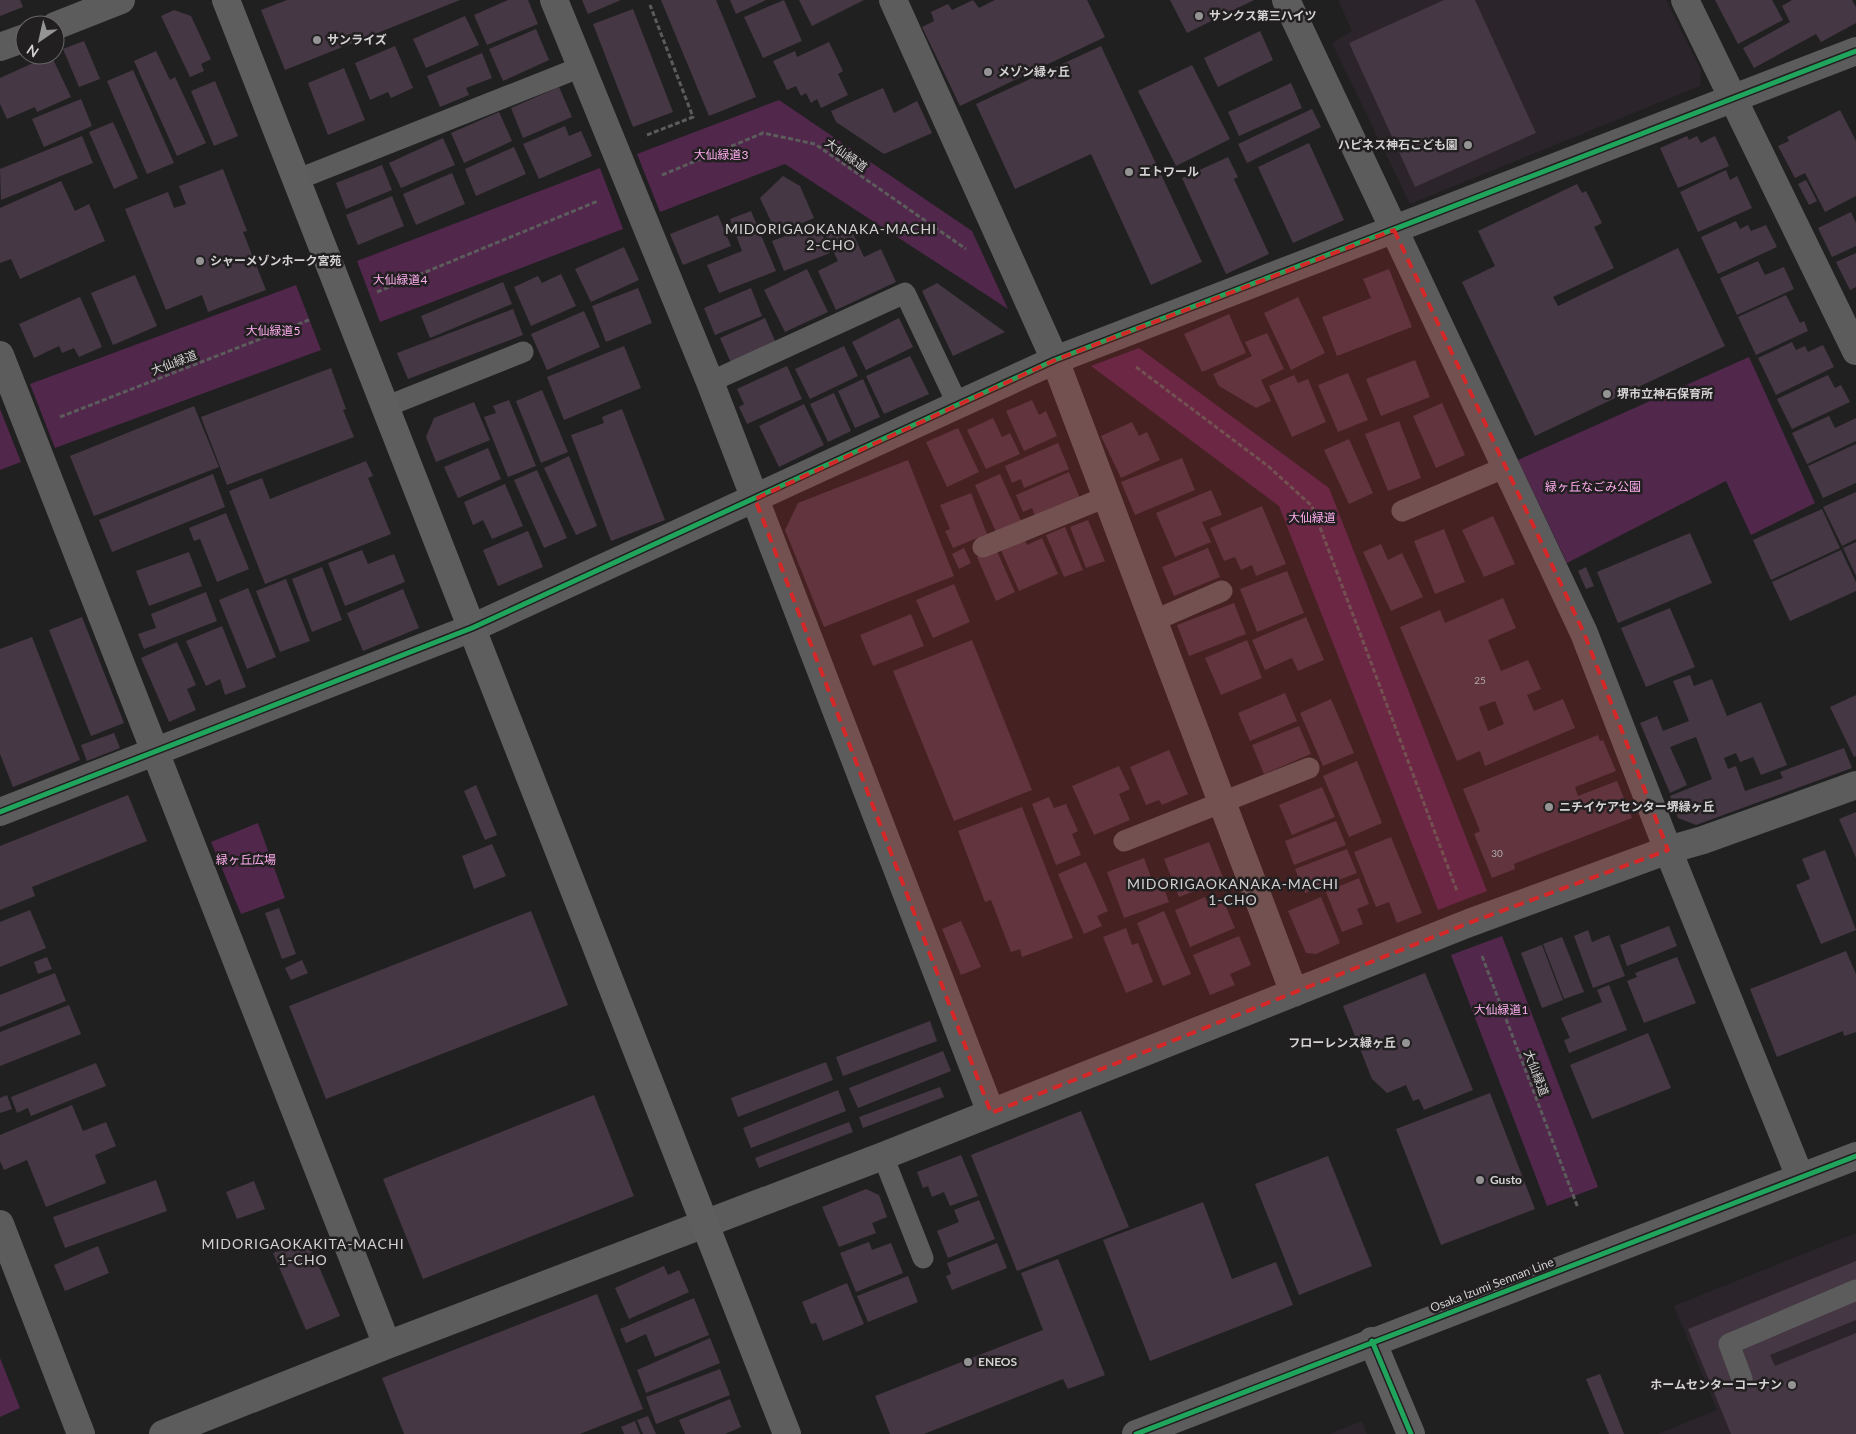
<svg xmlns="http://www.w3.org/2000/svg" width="1856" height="1434" font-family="Lato,'Noto Sans JP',sans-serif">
<rect width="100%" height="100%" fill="#212021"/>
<path fill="#2b242a" d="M1338,0H1666L1701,70L1700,86L1410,204L1332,43L1352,31Z
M1856,1233V1434H1658L1717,1410L1674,1306Z
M1362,1421L1367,1434H1329Z"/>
<path fill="#51274b" d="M779,100L972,231L1008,309L785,164L660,212L637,154Z
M600,168L623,229L380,322L357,261Z
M296,285L321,350L55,448L30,384Z
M1139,348L1329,488L1487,891L1438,910L1279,506L1091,366Z
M1749,357L1815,503L1751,535L1726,481L1567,563L1518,460Z
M0,409L21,462L0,470Z
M258,823L285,898L241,914L211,842Z
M1502,936L1598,1187L1547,1206L1451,955Z
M0,1358L20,1408L0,1417Z"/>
<path fill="#453743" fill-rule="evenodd" d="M0,0H20L23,7L0,16Z
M287,0H460L285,70L261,10Z
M508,0H528L538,24L487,45L474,15Z
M582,0H621L588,14Z
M661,0H716L756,97L709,116Z
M730,0H766L736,14Z
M784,0L802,41L763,58L744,17Z
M799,0H864L812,26Z
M973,0L979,8L995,0H1087L1105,37L960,106L922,27L934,21L931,12L948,4L952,10Z
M1170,0H1254L1187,33Z
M1444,0H1475L1536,133L1415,187L1349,43Z
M1715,0H1772L1783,20L1738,44Z
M1792,0H1852L1856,7V23L1821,42L1816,34L1754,68L1743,48L1790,22L1782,6Z
M633,9L673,112L633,127L593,24Z
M174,10L191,16L211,59L201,64L204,71L190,77L161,16Z
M465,16L479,45L426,68L413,39Z
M536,29L549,60L503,81L489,49Z
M1260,31L1273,60L1218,87L1204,58Z
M84,41L100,79L79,87L63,49Z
M829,42L843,71L838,74L848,95L821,108L817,99L811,103L806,93L801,96L796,86L787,90L773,61L795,51L797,57Z
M395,46L413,88L391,98L388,92L370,100L355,63Z
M1101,46L1202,262L1151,285L1091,154L1015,189L976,104Z
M156,51L170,80L175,77L206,143L177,156L134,61Z
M482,53L492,78L466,88L469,95L440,107L427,76Z
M51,55L71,97L37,112L35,107L7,119L0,104V78Z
M1192,65L1230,139L1176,166L1138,91Z
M344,68L365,120L328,135L308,83Z
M133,70L174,163L147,174L107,81Z
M215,81L238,136L214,146L191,91Z
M1291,83L1302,108L1239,136L1228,112Z
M559,87L572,117L523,138L511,108Z
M883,88L894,113L917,101L932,133L884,154L836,122L831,111Z
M81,99L92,126L44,147L32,119Z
M1312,109L1321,127L1247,163L1238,144Z
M1840,110L1856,141V196L1825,212L1805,173L1795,178L1778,146L1789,141L1787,137Z
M499,112L512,141L464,163L451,133Z
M113,122L138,178L114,189L89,132Z
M565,126L569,136L581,131L592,156L539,179L523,144Z
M82,136L93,163L1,200L0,169Z
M1687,136L1689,140L1697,136L1701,143L1715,136L1729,166L1678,188L1660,148Z
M443,138L455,165L401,188L389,163Z
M1309,143L1344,220L1293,243L1258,167Z
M514,147L526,174L476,196L465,169Z
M1228,157L1238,177L1234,179L1269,254L1226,274L1182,178Z
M382,165L392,190L346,209L336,183Z
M223,169L247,231L243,232L266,290L208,312L202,295L166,310L125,209L168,192L174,208L186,204L179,186Z
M1726,170L1730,180L1737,176L1752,208L1698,232L1680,192Z
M452,173L465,204L416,225L403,194Z
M783,176L800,186L814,218L777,234L760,198Z
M1806,180L1817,201L1809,205L1798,184Z
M61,181L75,211L89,204L105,241L20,279L11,259L0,263V208Z
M1577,184L1582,193L1586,191L1602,223L1594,227L1614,268L1553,297L1558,306L1678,248L1725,346L1535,436L1462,282L1495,266L1478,231Z
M392,196L404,226L358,245L346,215Z
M751,211L776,271L719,293L707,265L742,251L730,219Z
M1851,212L1856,223V246L1832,257L1818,228Z
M718,215L731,246L683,265L670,234Z
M1736,221L1740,229L1748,225L1751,231L1766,225L1777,247L1718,274L1701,237Z
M848,223L864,257L881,249L896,282L836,310L818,271L838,261L825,234Z
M818,224L830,253L784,271L772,241Z
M624,247L639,280L591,302L575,269Z
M1856,253V287L1850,290L1836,262Z
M1758,261L1765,275L1784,267L1794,289L1737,315L1720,278Z
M807,269L828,312L785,332L764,290Z
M1389,269L1412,327L1337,356L1322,317L1371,298L1363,279Z
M561,274L576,306L531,326L514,287L538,276L542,283Z
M135,275L157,326L113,345L91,293Z
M503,282L512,304L430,338L421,316Z
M937,283L1005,332L953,356L922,291Z
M638,288L652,323L606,342L592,306Z
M751,288L762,316L715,335L704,308Z
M1786,295L1800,323L1804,321L1808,331L1756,355L1738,317Z
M80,297L102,347L79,357L74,348L62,353L59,346L34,358L19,324Z
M1298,297L1325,353L1291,370L1264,313Z
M513,309L523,335L408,379L397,353Z
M584,311L600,347L547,370L531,334Z
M1229,314L1246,353L1202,372L1184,334Z
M765,318L776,343L731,363L720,338Z
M899,318L913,347L866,370L852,342Z
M1267,333L1284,369L1261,380L1271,401L1256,408L1219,386L1213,374L1252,356L1245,342Z
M1792,342L1796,350L1805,346L1808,352L1823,345L1834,367L1776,395L1758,358Z
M624,346L641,388L564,420L547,377Z
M844,346L858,376L810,399L795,369Z
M910,356L929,394L884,414L866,376Z
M1415,360L1430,397L1381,416L1366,379Z
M787,366L802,399L747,424L739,407L744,404L737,389Z
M331,368L346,409L343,410L354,437L227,485L201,417Z
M1348,373L1368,420L1338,432L1318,385Z
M1294,375L1298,383L1308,379L1326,422L1292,437L1269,386Z
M1828,375L1835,388L1841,385L1850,402L1792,429L1777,399Z
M863,379L880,417L855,428L838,391Z
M542,390L568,452L541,463L516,401Z
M834,393L851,431L828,442L810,404Z
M509,400L536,466L508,477L484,417L496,413L493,406Z
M1032,400L1039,415L1046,411L1057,436L1024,451L1006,411Z
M474,402L490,440L436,462L426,437L434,418Z
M1442,403L1465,455L1436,468L1413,416Z
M804,404L824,445L779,467L759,426Z
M194,406L219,467L94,516L70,456Z
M622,409L665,520L611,541L571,435L604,423L602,417Z
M1829,416L1835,428L1856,418V441L1807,464L1792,433Z
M993,418L1002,437L1010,433L1020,454L986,469L967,430Z
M1399,421L1421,478L1388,491L1365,434Z
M1132,422L1139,436L1147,432L1160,460L1121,478L1101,436Z
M958,428L979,472L947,487L926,442Z
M1349,439L1373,493L1349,504L1324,450Z
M1058,443L1069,469L1024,488L1021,479L1012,483L1005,466Z
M1856,444V483L1823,498L1808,466Z
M488,448L501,479L458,498L444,467Z
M569,456L597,526L576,535L544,468Z
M1182,458L1195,490L1135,515L1121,482Z
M908,460L954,576L824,627L785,530L798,503Z
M366,461L373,476L368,478L391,534L265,584L229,491L262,478L270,499Z
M537,470L567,538L544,548L514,480Z
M1069,472L1080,498L1035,516L1032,508L1023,512L1016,495Z
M213,474L225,507L112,552L99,520Z
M1000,474L1021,521L996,532L975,485Z
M505,484L523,526L492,539L483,520L473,525L464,502Z
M1211,490L1222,515L1202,522L1211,542L1175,557L1156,513Z
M1856,492V539L1842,546L1823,507Z
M971,493L987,534L953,548L945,531L950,529L940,505Z
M1262,506L1286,564L1256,576L1252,565L1241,570L1235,557L1224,561L1210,528Z
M1822,509L1840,548L1771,580L1753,540Z
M226,513L249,569L217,582L200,539L194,541L189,528Z
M1493,516L1515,564L1484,577L1462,530Z
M1088,520L1105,561L1086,568L1070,527Z
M1065,527L1083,570L1064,577L1046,535Z
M1444,529L1465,582L1435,594L1414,541Z
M528,531L543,567L498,586L483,550Z
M1690,533L1712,583L1618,623L1597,572Z
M1024,538L1027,545L1042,538L1058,574L1019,591L1000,548Z
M1856,542V576L1843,548Z
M1381,544L1388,560L1402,553L1423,597L1391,611L1363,552Z
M964,548L971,563L959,569L952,554Z
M1208,548L1220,577L1174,596L1162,567Z
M996,549L1015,592L996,601L977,557Z
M362,550L368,564L394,554L405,582L345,606L328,563Z
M1841,550L1856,582V591L1790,621L1772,582Z
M189,552L202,586L149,606L136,571Z
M322,567L342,620L312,632L292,579Z
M1586,567L1594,586L1586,589L1578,571Z
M1287,571L1304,613L1257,632L1240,589Z
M286,579L310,641L280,652L256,591Z
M954,584L970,622L933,638L916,600Z
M248,588L276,657L247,669L219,600Z
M403,589L419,628L363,651L347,613Z
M206,592L217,621L144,649L138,634L156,628L151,614Z
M1503,598L1516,628L1488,640L1501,671L1528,660L1541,689L1527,695L1534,711L1563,699L1575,728L1485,766L1480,751L1457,761L1400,627L1440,610L1445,623ZM1495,701L1504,724L1488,731L1479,707Z
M1234,603L1246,634L1189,656L1177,625Z
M1670,608L1695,667L1646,687L1621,628Z
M911,614L924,646L873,666L860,635Z
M82,617L124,723L91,736L49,630Z
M1306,617L1324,660L1298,671L1292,658L1265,670L1252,640Z
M222,626L246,687L225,695L220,679L206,686L186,641Z
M32,637L80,760L13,787L0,754V649Z
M972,640L1032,790L954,821L893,671Z
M1247,640L1262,678L1221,695L1205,658Z
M177,642L196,685L187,689L196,710L169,722L141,658Z
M1690,675L1694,686L1712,679L1727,716L1761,702L1787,765L1761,775L1753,757L1740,762L1736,753L1724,758L1728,769L1736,766L1745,791L1783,778L1780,772L1844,748L1852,768L1696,825L1678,818L1670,796L1712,779L1696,737L1670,747L1687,785L1670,793L1640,723L1657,716L1663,731L1689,721L1673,681Z
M1285,693L1297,721L1250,741L1238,713Z
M1856,695V756L1854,757L1830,707Z
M1331,699L1354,753L1323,766L1300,713Z
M1299,726L1311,754L1264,774L1252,745Z
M114,733L120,748L87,761L81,745Z
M1598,735L1600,741L1603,740L1616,771L1575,787L1578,796L1617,781L1632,818L1514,864L1515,869L1492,878L1474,834L1480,831L1463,789Z
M1169,750L1188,794L1162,805L1159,800L1146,805L1130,767Z
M1357,761L1382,823L1349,837L1323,776Z
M1119,766L1130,789L1119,794L1130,820L1094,835L1072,786Z
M476,785L497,835L485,840L464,791Z
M1322,787L1335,817L1292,835L1279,805Z
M128,795L147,841L32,887L35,896L0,910V846Z
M1049,797L1054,808L1066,804L1078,831L1072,834L1081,855L1056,865L1032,804Z
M1022,807L1073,938L1022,957L1020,949L1011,952L991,900L985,902L958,831Z
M1856,812V858L1839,819Z
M1336,821L1346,845L1294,865L1285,841Z
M1391,837L1422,913L1397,923L1389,902L1376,907L1354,852Z
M1209,842L1224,880L1179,897L1164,859Z
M492,844L506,876L474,889L462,856Z
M1347,849L1357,873L1305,893L1295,869Z
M1825,850L1856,930L1821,944L1796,885L1810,879L1802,859Z
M1144,858L1152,880L1160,877L1169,902L1124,918L1107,872Z
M1086,862L1108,911L1097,916L1102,926L1084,934L1058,874Z
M1359,878L1369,904L1357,909L1363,924L1342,932L1326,892Z
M1205,897L1209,907L1224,902L1235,928L1190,947L1175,910Z
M1321,897L1340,943L1316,954L1306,953L1288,911Z
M279,908L296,954L282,959L265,913Z
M30,910L46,948L0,967V922Z
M531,911L568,1005L326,1099L289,1006Z
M1164,911L1191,974L1163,986L1137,923Z
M961,921L981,967L961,975L942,929Z
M1669,926L1677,946L1627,966L1620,945Z
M1126,928L1132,945L1138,943L1153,982L1126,993L1103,937Z
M1588,930L1592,942L1609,935L1625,976L1593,988L1574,936Z
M1239,936L1251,965L1230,974L1235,985L1210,995L1193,955Z
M1562,937L1584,992L1564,999L1543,944Z
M1542,945L1563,1000L1542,1008L1521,953Z
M1846,951L1856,974V1032L1844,1036L1843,1031L1777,1057L1750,989Z
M47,957L52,969L38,974L34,962Z
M1677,957L1696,1003L1644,1023L1627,981L1637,977L1635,973Z
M302,960L308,973L291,980L285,968Z
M55,973L66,1001L0,1027V995Z
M1425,973L1473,1090L1424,1110L1419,1099L1413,1101L1406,1085L1387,1093L1372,1079L1343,1006Z
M1609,985L1627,1030L1569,1053L1564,1040L1570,1038L1561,1018L1602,1002L1597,990Z
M69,1005L81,1034L0,1066V1032Z
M930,1021L937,1041L843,1076L836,1057Z
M1648,1033L1671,1088L1592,1119L1570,1065Z
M943,1051L951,1071L858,1108L849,1088Z
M826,1062L833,1080L738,1117L731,1098Z
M96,1063L106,1086L31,1116L28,1108L17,1113L11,1097Z
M940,1087L944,1097L863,1128L859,1117Z
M838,1090L846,1111L751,1148L743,1128Z
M1490,1093L1535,1209L1441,1245L1396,1129Z
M7,1095L12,1109L0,1113V1098Z
M594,1095L634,1196L423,1279L383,1179Z
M72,1105L83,1131L106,1122L116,1146L95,1155L106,1183L46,1207L27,1160L4,1170L0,1161V1135Z
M1081,1111L1129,1227L1017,1271L971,1155Z
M849,1122L853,1132L759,1168L755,1158Z
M961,1155L978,1196L950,1206L944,1192L932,1197L928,1186L923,1188L917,1172Z
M1328,1156L1372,1266L1299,1295L1255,1184Z
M156,1180L167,1211L65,1248L53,1217Z
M254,1181L265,1209L237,1219L226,1192Z
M866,1189L879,1195L887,1217L872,1223L876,1233L839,1247L822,1207Z
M979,1200L995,1239L948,1258L937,1231L959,1222L954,1210Z
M1203,1202L1232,1279L1276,1262L1293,1305L1150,1361L1103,1240Z
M307,1239L340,1316L306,1330L273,1253Z
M869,1242L872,1250L891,1243L903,1273L856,1292L840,1253Z
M997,1243L1007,1268L952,1290L946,1276L951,1274L947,1263Z
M98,1246L109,1273L65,1291L54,1265Z
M1058,1259L1105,1375L1068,1389L1063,1379L924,1434H890L875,1396L1043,1330L1021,1273Z
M1856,1261V1320L1770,1355L1775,1366L1856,1333V1434H1731L1688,1329Z
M664,1266L668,1275L679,1270L689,1292L629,1319L615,1288Z
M908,1276L918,1302L868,1322L857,1296Z
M847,1283L864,1324L823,1341L816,1323L811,1324L802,1302Z
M597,1294L643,1409L580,1434H404L382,1378Z
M694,1298L709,1335L655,1357L646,1334L626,1343L620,1329Z
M710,1338L720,1363L646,1393L637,1370Z
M720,1369L730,1395L656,1424L646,1397Z
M1600,1374L1624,1434H1609L1586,1379Z
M730,1399L741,1427L725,1434H685L679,1420Z
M648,1416L656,1434H643L637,1420Z
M635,1421L640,1434H624L621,1427Z"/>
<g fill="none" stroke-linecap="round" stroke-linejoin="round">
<path stroke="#5c5c5c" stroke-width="3" stroke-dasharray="5 2.5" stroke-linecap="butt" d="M647,135L693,117L650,5
M662,175L763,133L815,144L966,249
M377,292L598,201
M1136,367L1268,466L1312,506L1457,891
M60,417L309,320
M1482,956L1578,1208"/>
<path stroke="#5c5c5c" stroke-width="21" d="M296,180L581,67
M710,382L905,293L958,405
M385,407L523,352
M1402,511L1506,467
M983,547L1106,497
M1153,621L1222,591
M1124,841L1309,768
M883,1156L923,1258
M1742,1379L1729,1344L1856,1290"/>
<path stroke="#5c5c5c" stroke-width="28" d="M554,0L710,382L991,1113
M893,0L1055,360L1294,993
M1286,0L1584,633L1668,850L1800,1177
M1685,0L1856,351
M55,26L121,0
M0,47L25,38
M0,355L387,1345
M0,812L472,628L1055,360L1856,51
M0,1224L81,1434
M163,1434L387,1345L883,1156L1469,923L1668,850L1703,840L1856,785"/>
<path stroke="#5f5e5f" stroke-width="28" d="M226,0L787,1434
M1372,1341L1411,1434"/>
<path stroke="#5d5c5d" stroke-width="28" d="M1136,1434L1856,1156"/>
<g stroke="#221f21" stroke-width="8">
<path id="cycleway" d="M0,812L472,628L1055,360L1856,51
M1372,1341L1411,1434
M1136,1434L1856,1156"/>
</g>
<use href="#cycleway" stroke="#20a55d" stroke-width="5"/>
</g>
<path fill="#d62828" fill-opacity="0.2" stroke="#d62828" stroke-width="4" stroke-dasharray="10 6" stroke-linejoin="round" d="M1394,230L1584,633L1668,850L1469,923L991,1113L755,499L1055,360Z"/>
<g fill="#959495" stroke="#221f21" stroke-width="2">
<circle cx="1199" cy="16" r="5"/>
<circle cx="317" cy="40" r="5"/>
<circle cx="988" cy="72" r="5"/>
<circle cx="1468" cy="145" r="5"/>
<circle cx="1129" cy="172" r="5"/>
<circle cx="200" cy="261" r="5"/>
<circle cx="1607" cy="394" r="5"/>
<circle cx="1549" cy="807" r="5"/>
<circle cx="1406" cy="1043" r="5"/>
<circle cx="1480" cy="1180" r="5"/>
<circle cx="968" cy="1362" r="5"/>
<circle cx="1792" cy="1385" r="5"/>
</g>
<g text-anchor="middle" stroke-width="5" stroke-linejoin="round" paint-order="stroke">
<g font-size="10" fill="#b0abaf">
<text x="1480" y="684">25</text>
<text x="1497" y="857">30</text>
</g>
<g font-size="12" font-weight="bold" fill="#d4d2d3" stroke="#221f21" text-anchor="start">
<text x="1209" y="20">サンクス第三ハイツ</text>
<text x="327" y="44">サンライズ</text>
<text x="998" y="76">メゾン緑ヶ丘</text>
<text x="1458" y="149" text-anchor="end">ハピネス神石こども園</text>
<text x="1139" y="176">エトワール</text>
<text x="210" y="265">シャーメゾンホーク宮苑</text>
<text x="1617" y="398">堺市立神石保育所</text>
<text x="1559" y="811">ニチイケアセンター堺緑ヶ丘</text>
<text x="1396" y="1047" text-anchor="end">フローレンス緑ヶ丘</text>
<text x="1490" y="1184">Gusto</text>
<text x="978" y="1366">ENEOS</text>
<text x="1782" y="1389" text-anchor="end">ホームセンターコーナン</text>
</g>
<g font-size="12" fill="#feadee" stroke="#221f21">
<text x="721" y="159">大仙緑道3</text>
<text x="400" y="284">大仙緑道4</text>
<text x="273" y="335">大仙緑道5</text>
<text x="1593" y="491">緑ヶ丘なごみ公園</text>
<text x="1312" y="522">大仙緑道</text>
<text x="246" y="864">緑ヶ丘広場</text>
<text x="1501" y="1014">大仙緑道1</text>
</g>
<g font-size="12" fill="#d4d2d3" stroke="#221f21">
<text transform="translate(846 155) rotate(35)" y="4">大仙緑道</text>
<text transform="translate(174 363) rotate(-21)" y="4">大仙緑道</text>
<text transform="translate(1536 1073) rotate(69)" y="4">大仙緑道</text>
<text transform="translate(1492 1285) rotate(-21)" y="4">Osaka Izumi Sennan Line</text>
</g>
<g font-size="14" letter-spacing="1" fill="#d4d2d3" stroke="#221f21">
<text x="831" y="234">MIDORIGAOKANAKA-MACHI<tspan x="831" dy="16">2-CHO</tspan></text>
<text x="1233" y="889">MIDORIGAOKANAKA-MACHI<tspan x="1233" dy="16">1-CHO</tspan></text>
<text x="303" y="1249">MIDORIGAOKAKITA-MACHI<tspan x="303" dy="16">1-CHO</tspan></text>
</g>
</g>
<g transform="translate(40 40) rotate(214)"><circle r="24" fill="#221f21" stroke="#696768"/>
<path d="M0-4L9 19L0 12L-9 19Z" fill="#959495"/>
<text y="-8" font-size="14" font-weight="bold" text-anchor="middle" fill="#d4d2d3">N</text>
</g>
</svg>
